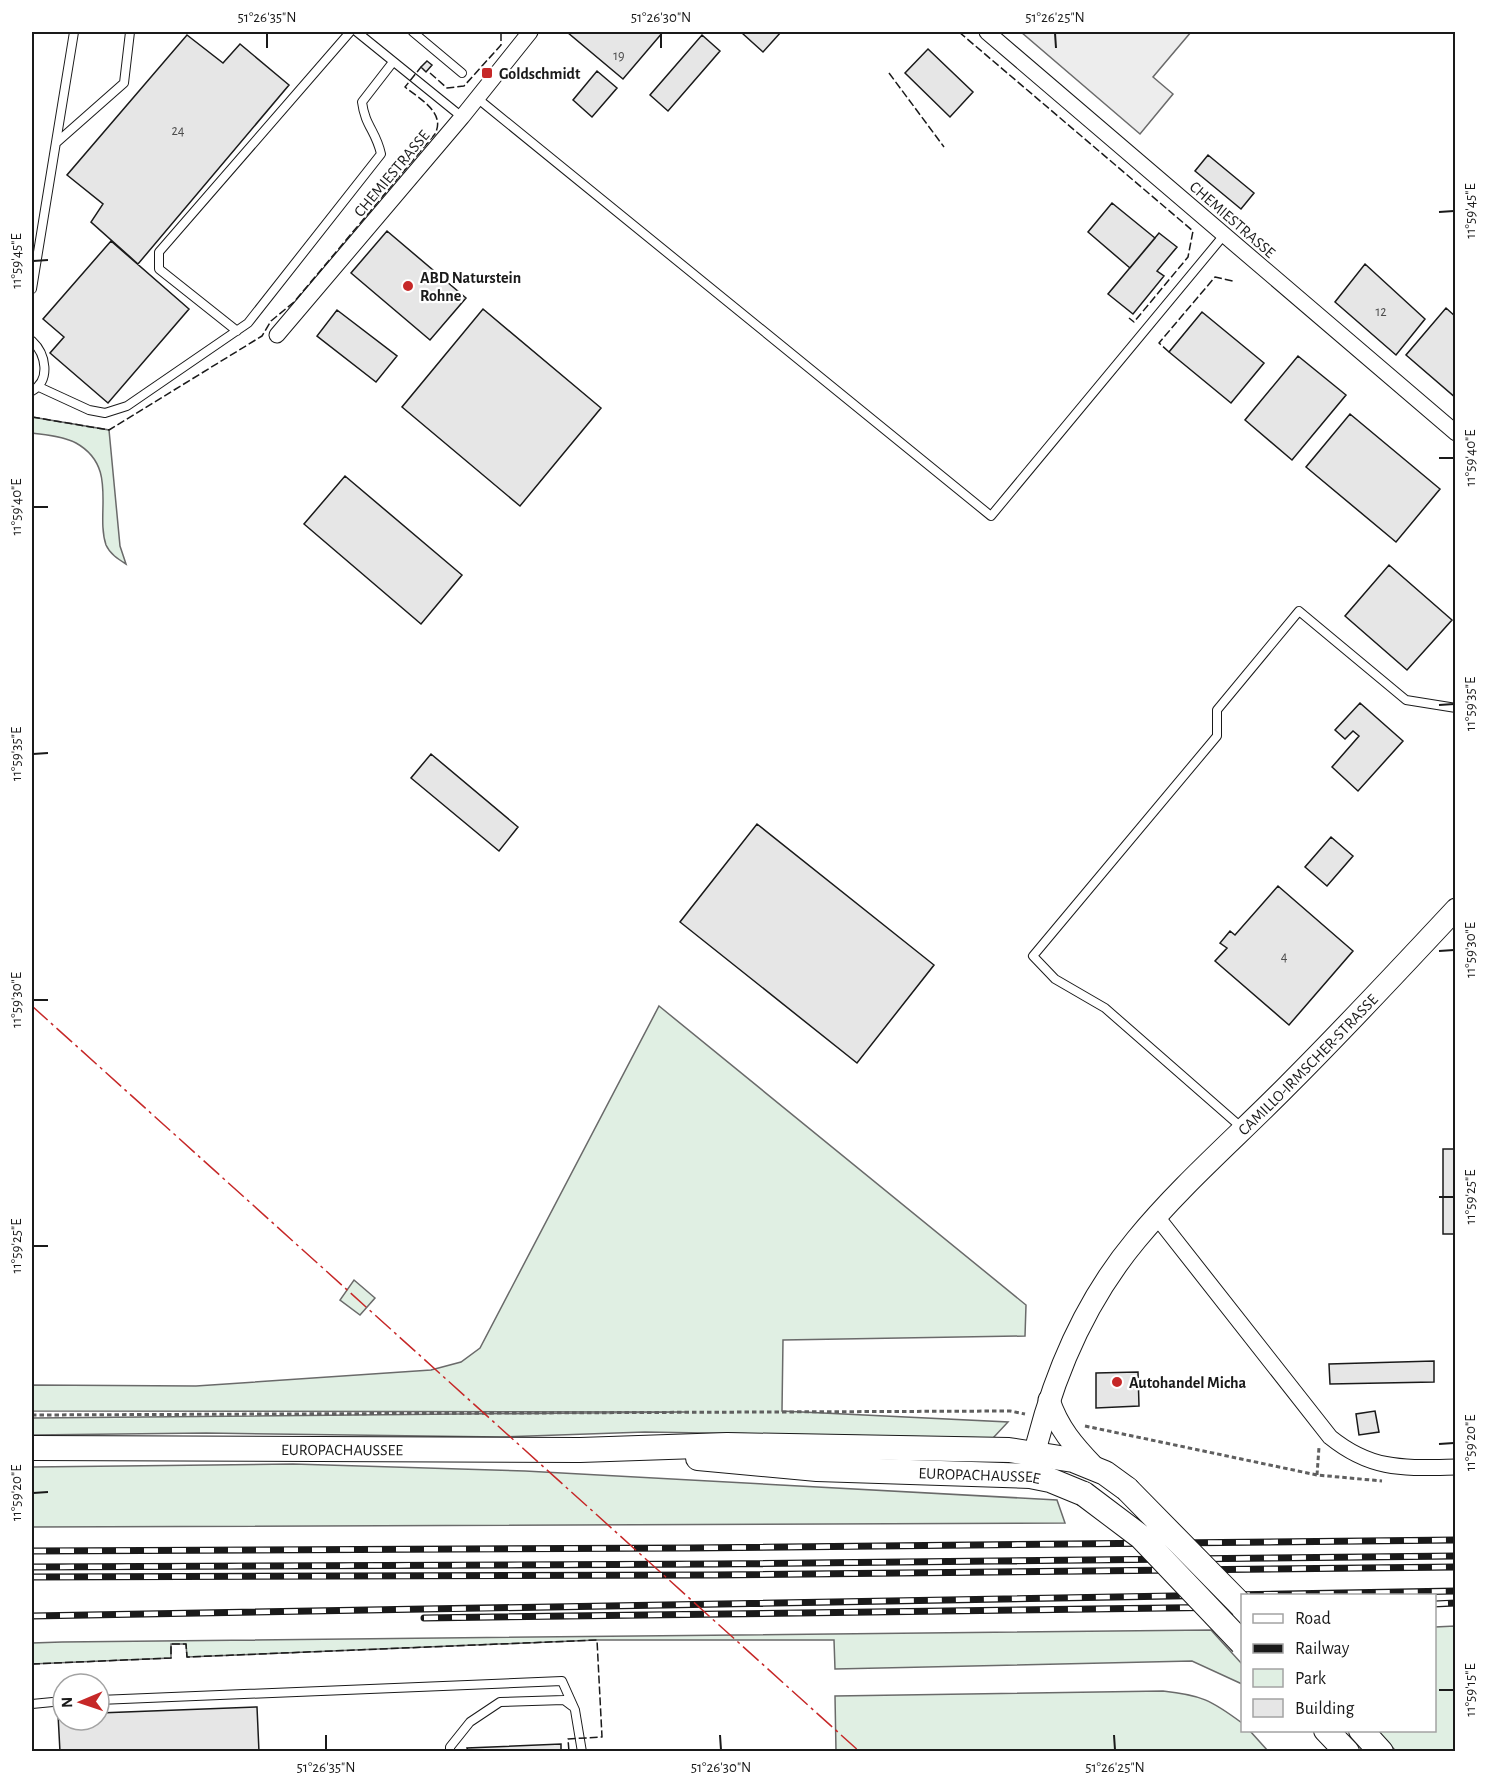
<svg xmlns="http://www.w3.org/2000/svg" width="1487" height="1783" font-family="'Alegreya Sans',sans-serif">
<rect width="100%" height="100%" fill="#fff"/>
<path fill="#e0efe3" stroke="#6a6a6a" stroke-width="1.5" d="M32,417L109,430L120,546L126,564C118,559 110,554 106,545C95,512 119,467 76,443C63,436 46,435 32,433Z
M659,1006L1026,1305L1025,1336L783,1340L782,1411L1008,1422L993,1438L645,1432L501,1437L206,1433L32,1435V1418L685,1412L32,1411V1385L196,1386L431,1370L461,1362L480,1348Z
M354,1280L375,1298L360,1315L340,1300Z
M293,1464L525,1471L1057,1500L1065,1523L32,1527V1467Z
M1455,1626V1751H1396L1376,1731L1434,1730L1435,1627Z
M1211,1630L1242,1664V1684L1192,1661L835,1669L834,1640H597L187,1657L186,1644H171V1658L32,1664V1643L62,1642Z
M1163,1691C1201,1695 1211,1700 1242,1723V1730L1250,1731L1268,1751H836L835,1696Z"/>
<path fill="#ededed" stroke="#6a6a6a" stroke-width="1.5" d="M1021,32H1191L1153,77L1173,94L1140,134Z"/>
<path fill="#e6e6e6" stroke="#1a1a1a" stroke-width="1.5" d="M567,32H663L623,79Z
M743,32H781L763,52L742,33Z
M187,35L223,63L240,44L289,85L138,264L91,222L103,204L67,175Z
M702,35L720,51L668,111L650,95Z
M928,49L973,92L950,117L905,73Z
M427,61L432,65L426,72L421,67Z
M597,71L617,88L592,117L573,100Z
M1208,155L1254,193L1241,209L1195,171Z
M1112,203L1155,238L1130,268L1088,232Z
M387,231L466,298L430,340L351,273Z
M1159,233L1177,247L1157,271L1164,276L1133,314L1108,294Z
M111,241L189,309L108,403L50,353L64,337L43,319Z
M1365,264L1425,319L1396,355L1335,302Z
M1446,308L1456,317V398L1406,355Z
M483,309L601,408L520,506L402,407Z
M337,310L397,356L376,382L317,336Z
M1202,312L1264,363L1231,403L1169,352Z
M1298,356L1346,395L1292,460L1245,420Z
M1350,414L1440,489L1396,542L1306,467Z
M345,476L462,575L421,624L304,524Z
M1389,565L1452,620L1407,670L1345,616Z
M1360,703L1403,741L1358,791L1332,767L1359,736L1353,731L1345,739L1335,730Z
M431,754L518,827L499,851L411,778Z
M757,824L934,965L857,1063L680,922Z
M1331,837L1353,856L1327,886L1305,867Z
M1278,886L1353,951L1289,1025L1215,961L1227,948L1220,943L1230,931L1235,935Z
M1443,1149H1456V1234H1443Z
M1434,1361V1382L1330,1384L1329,1364Z
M1138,1372L1139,1406L1096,1408V1373Z
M1375,1411L1379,1432L1359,1435L1356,1414Z
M257,1707L259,1752H60L58,1714H63V1720H99V1713Z
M561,1744V1752H468L467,1748Z"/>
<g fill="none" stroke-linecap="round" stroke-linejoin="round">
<g stroke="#1a1a1a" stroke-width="10">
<path id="lane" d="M357,32L462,117
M413,32L462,73
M477,98L991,516L1224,235
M56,143L124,83L130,32
M32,289L74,32
M237,331L159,269V252L350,32
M32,341C46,354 51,380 32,391
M39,387L89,410L105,413L127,406L248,323L381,154C376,131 365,126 362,102L393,62
M1241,1127L1105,1008L1055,979L1033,956L1217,736V710L1299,611L1406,700L1456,708
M99,1700L562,1681L575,1710L582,1752
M32,1704L63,1701
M450,1752V1747L470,1722L500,1702L564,1700L572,1706"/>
</g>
<g stroke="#1a1a1a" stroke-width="17">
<path id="street" d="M987,32L1456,433
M277,335L462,117L530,32
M1157,1217L1330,1437C1372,1471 1404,1468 1456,1467"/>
</g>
<g stroke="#1a1a1a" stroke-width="23">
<g id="secondary">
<path d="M1049,1400C1058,1428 1074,1446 1094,1467"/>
<path id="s1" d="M1031,1469C1049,1386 1081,1306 1136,1240C1181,1185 1239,1135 1289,1084C1346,1027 1401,968 1456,909"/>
</g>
</g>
<g stroke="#1a1a1a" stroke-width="26">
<g id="primary">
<path id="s2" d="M32,1448L580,1450L727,1445L1009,1450L1073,1460L1105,1473L1127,1489"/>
<path id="s3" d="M698,1458L817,1469L1030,1476L1050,1480L1084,1494"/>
<path d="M1326,1730L1347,1752"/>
<path d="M1361,1730L1381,1752"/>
</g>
</g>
<path stroke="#5f5f5f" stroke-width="3" stroke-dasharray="4.5 3" stroke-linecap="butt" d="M32,1415L1010,1411L1025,1414
M1085,1426L1317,1475L1382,1481
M1317,1475L1319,1447"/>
<use href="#lane" stroke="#fff" stroke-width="8"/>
<use href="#street" stroke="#fff" stroke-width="15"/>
<use href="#secondary" stroke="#fff" stroke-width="21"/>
<use href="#primary" stroke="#fff" stroke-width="24"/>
<g stroke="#1a1a1a" stroke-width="7">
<path id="rail" d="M32,1551L690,1548L1456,1540
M32,1567L716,1564L1456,1556
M32,1577L713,1575L1456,1567
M1434,1604L1456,1603
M32,1616L1456,1591
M424,1618L1242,1607"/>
</g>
<use href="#rail" stroke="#fff" stroke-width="4.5" stroke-dasharray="14" stroke-linecap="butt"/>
<g stroke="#1a1a1a" stroke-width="26" stroke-linecap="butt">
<path id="primary-bridge" d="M1127,1489L1242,1606
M1084,1494L1141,1537L1242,1643"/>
</g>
<use href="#primary-bridge" stroke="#fff" stroke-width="24"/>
<path stroke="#1a1a1a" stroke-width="1.5" stroke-dasharray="8 3" stroke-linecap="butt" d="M959,32L1193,231L1188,257L1134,322L1129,318
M430,73L447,88L464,86L501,45V32
M889,73L944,147
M1169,352L1159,343L1215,277L1233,281
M32,417L109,430L262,336L271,321L294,302L435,134C446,113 420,99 405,87L421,67
M32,1664L171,1658V1644H186L187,1657L597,1640L602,1737L568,1739L569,1752"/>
<path stroke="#c62828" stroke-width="1.5" stroke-dasharray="21 4.5 3 4.5" stroke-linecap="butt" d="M32,1006L860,1752"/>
</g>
<path fill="none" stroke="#1a1a1a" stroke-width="2" d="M267,33V48M661,33V48M1055,33L1056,48M1439,212L1454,211M33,261L48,260M1439,458H1454M33,507H48M1439,705L1454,704M33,754L48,753M1439,951L1454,950M33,1000H48M1439,1197H1454M33,1246H48M1439,1444L1454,1443M33,1493L48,1492M1439,1690H1454M326,1735V1750M720,1735L721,1750M1114,1735L1115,1750"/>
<g fill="#c62828" stroke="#fff" stroke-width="2">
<rect x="481" y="67" width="12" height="12" rx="3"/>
<circle cx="408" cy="286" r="6"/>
<circle cx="1117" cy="1382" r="6"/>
</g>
<g text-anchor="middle" stroke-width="4.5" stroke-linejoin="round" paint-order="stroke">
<g font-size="14" fill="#4d4d4d">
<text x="619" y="60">19</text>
<text x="178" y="135">24</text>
<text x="1381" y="316">12</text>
<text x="1284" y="961">4</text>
</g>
<g font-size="16" font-weight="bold" fill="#1a1a1a" stroke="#fff" text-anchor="start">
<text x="499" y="79">Goldschmidt</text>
<text x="420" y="283">ABD Naturstein<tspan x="420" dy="18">Rohne</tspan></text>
<text x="1129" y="1388">Autohandel Micha</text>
</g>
<g font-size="16" fill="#1a1a1a" stroke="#fff">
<text transform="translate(391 173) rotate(-50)" y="6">CHEMIESTRASSE</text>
<text transform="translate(1233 219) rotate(41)" y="6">CHEMIESTRASSE</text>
<text dy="6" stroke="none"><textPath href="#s1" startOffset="500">CAMILLO-IRMSCHER-STRASSE</textPath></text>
<text dy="6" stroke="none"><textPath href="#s2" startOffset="310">EUROPACHAUSSEE</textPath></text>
<text dy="6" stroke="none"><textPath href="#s3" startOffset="282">EUROPACHAUSSEE</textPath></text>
</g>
</g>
<rect width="1487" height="1783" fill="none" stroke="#ffffff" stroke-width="66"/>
<rect x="1241" y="1594" width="195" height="138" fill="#ffffff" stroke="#a3a3a3" stroke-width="1.5"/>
<rect x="1253" y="1614" width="30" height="9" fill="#ffffff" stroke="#a3a3a3" stroke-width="1.5"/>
<text x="1295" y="1624" font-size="18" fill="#1a1a1a">Road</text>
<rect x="1253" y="1644" width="30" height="9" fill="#1a1a1a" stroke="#a3a3a3" stroke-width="1.5"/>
<text x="1295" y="1654" font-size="18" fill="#1a1a1a">Railway</text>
<rect x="1253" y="1669" width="30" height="18" fill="#e0efe3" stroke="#a3a3a3" stroke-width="1.5"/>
<text x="1295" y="1684" font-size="18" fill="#1a1a1a">Park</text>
<rect x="1253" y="1699" width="30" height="18" fill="#e6e6e6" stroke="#a3a3a3" stroke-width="1.5"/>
<text x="1295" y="1714" font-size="18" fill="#1a1a1a">Building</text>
<g transform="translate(81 1702) rotate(268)"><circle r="28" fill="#ffffff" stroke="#a3a3a3" stroke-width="1.5"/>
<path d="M0-4.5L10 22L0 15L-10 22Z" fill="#c62828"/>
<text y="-9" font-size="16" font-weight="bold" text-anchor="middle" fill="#1a1a1a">N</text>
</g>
<rect x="33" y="33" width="1421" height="1717" fill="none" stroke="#1a1a1a" stroke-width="2"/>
<g font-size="15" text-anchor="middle" fill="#1a1a1a">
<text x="267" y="22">51°26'35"N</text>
<text x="661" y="22">51°26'30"N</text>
<text x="1055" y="22">51°26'25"N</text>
<text transform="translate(1470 211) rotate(-90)" y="5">11°59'45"E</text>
<text transform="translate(16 261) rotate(-90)" y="5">11°59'45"E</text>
<text transform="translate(1470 458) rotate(-90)" y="5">11°59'40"E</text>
<text transform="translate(16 507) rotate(-90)" y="5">11°59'40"E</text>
<text transform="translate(1470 704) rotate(-90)" y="5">11°59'35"E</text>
<text transform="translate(16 754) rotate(-90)" y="5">11°59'35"E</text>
<text transform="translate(1470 950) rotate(-90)" y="5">11°59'30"E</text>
<text transform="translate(16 1000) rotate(-90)" y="5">11°59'30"E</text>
<text transform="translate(1470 1197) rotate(-90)" y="5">11°59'25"E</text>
<text transform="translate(16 1246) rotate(-90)" y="5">11°59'25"E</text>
<text transform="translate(1470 1443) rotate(-90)" y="5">11°59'20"E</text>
<text transform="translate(16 1493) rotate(-90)" y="5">11°59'20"E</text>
<text transform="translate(1470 1690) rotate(-90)" y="5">11°59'15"E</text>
<text x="326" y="1772">51°26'35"N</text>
<text x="721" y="1772">51°26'30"N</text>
<text x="1115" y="1772">51°26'25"N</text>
</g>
</svg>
